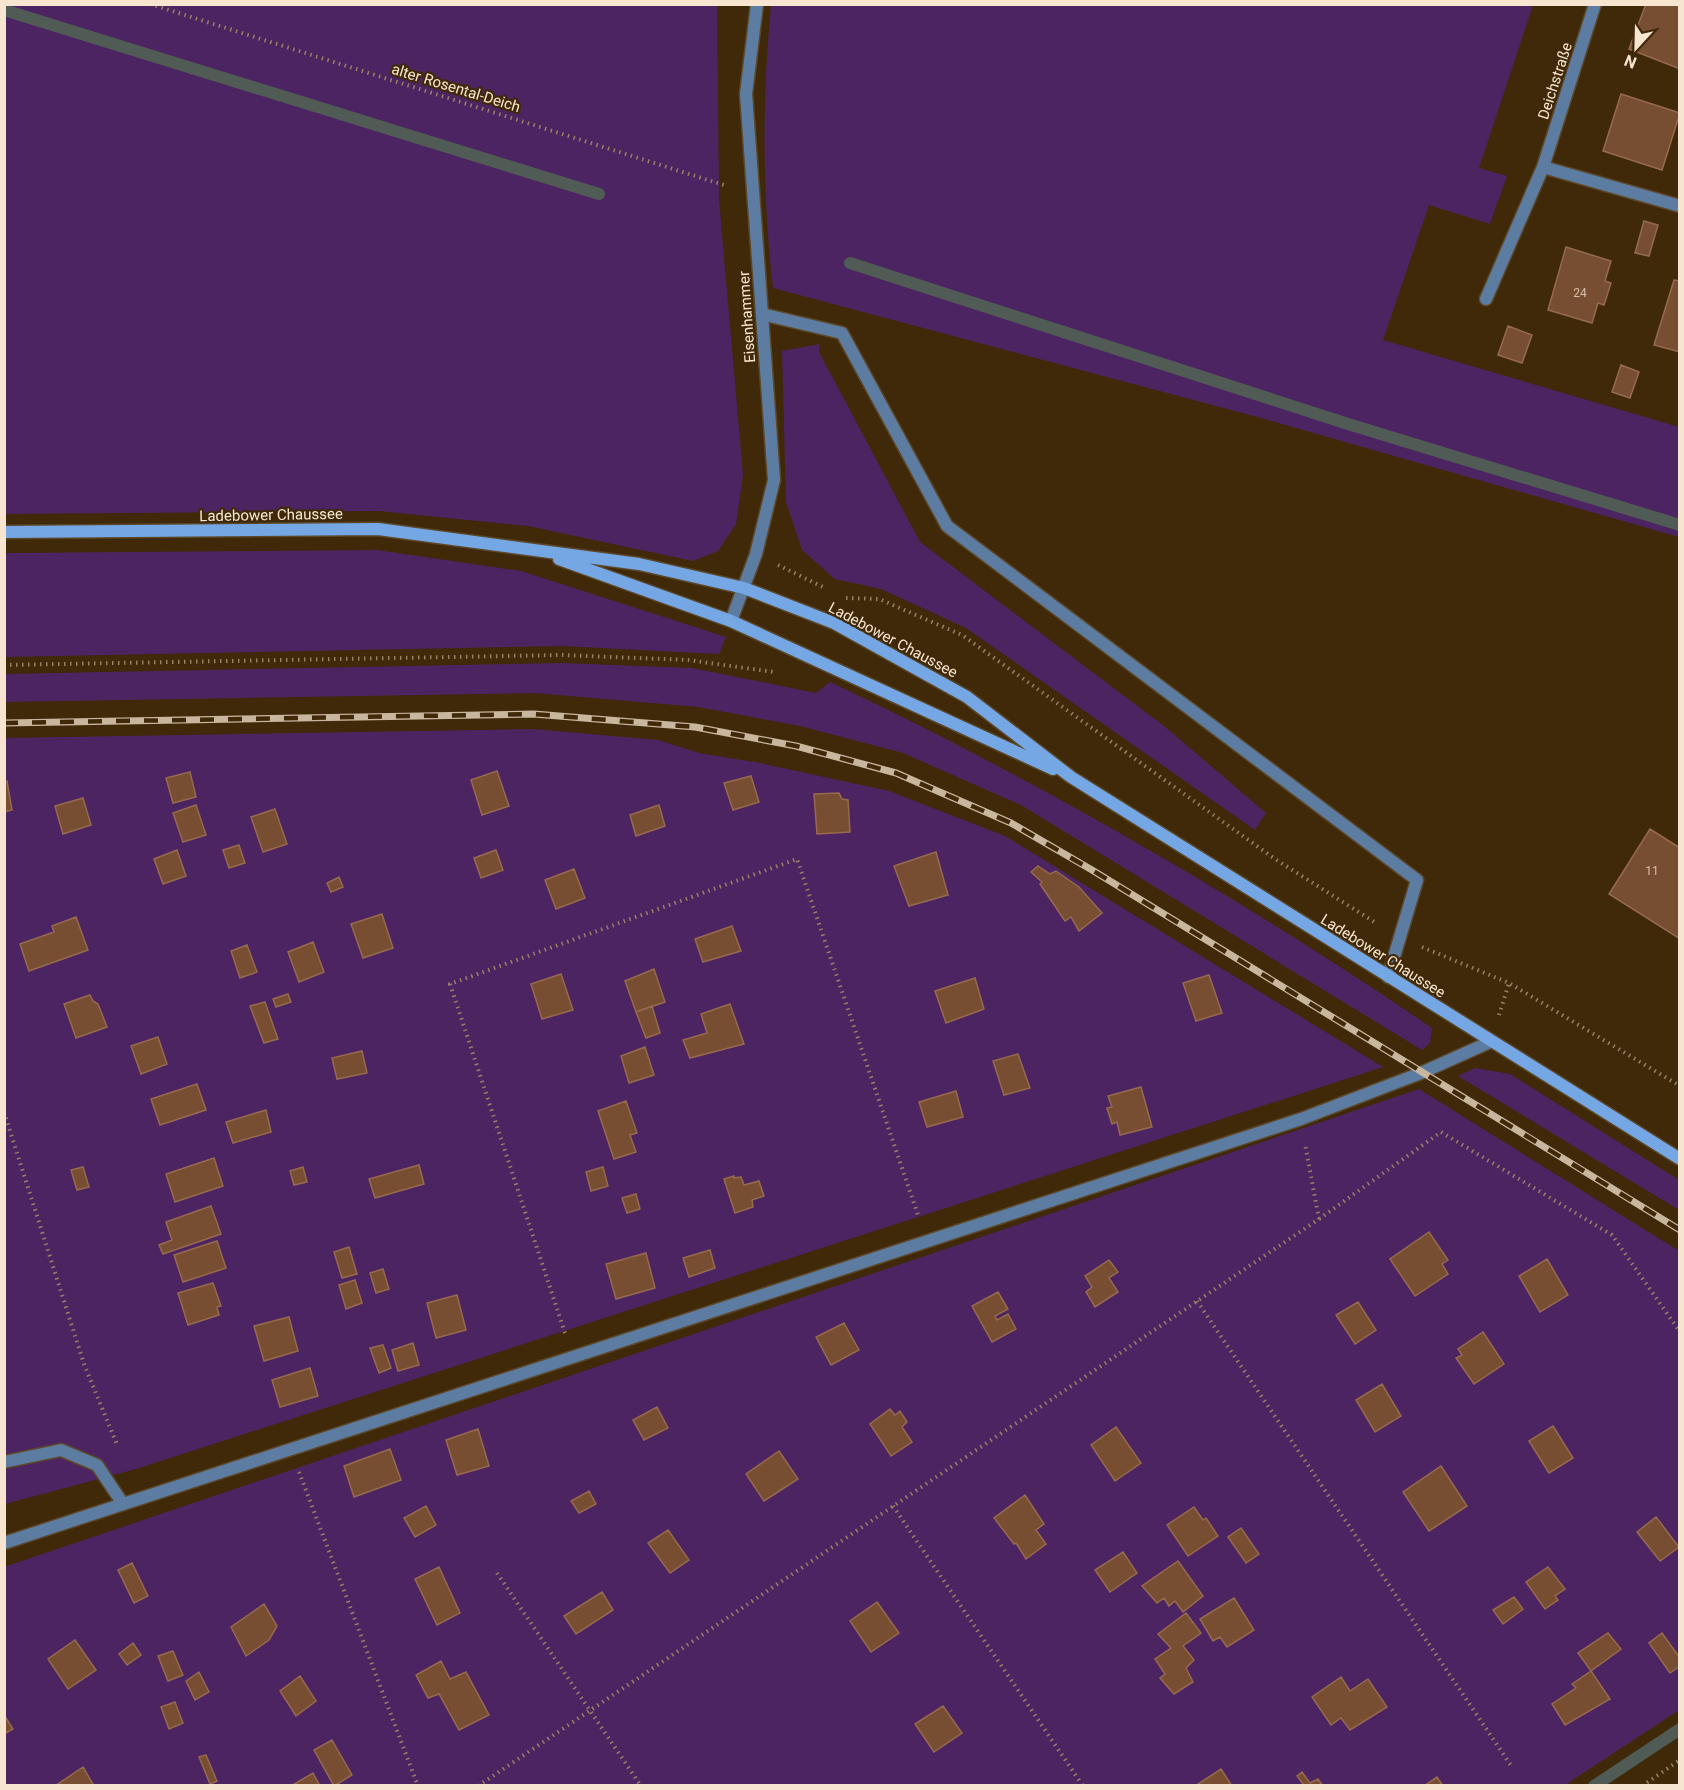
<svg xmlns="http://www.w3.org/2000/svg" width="1684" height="1790" font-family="Roboto,sans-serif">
<rect width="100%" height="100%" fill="#3f2909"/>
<path fill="#4d2462" d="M4,5H717L719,200L743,475L736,524L718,551L693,561L528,526L379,511L5,514Z
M771,5H1533L1479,168L1507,176L1490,224L1429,205L1383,340L1679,427V537L1265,419L773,288C762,193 762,99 771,5Z
M820,344L819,352L920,542L1164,726L1266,813L1255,830L966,628L881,589L835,579L802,550L786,502L782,351Z
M377,550L521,571L726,637L719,654L562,646L5,657V553Z
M561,663L692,668L816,693L830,682C1039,781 1241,898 1432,1028L1430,1043L1422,1050L1021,805L903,753L800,726L698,707L535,693L5,702V674Z
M533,729L658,740L699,753L760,763L889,791L1005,836L1383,1067L136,1469L5,1504V738Z
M1475,1068L1510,1074L1679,1180V1210L1458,1076Z
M1419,1089L1679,1251V1710L1565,1785H5L4,1567Z"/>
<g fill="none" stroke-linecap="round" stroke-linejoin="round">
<path stroke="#4f5b54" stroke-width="12" d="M4,10L599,194
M850,263L1348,424L1680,525
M1594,1786L1680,1729"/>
</g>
<path fill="#784e33" stroke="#966a4e" stroke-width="1.5" d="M1646,4H1680V69L1629,49Z
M1621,94L1680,113L1662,170L1603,151Z
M1644,221L1658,225L1649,256L1635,253Z
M1566,247L1611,261L1605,281L1611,283L1604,305L1598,303L1592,323L1548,310Z
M1674,280L1680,281V352L1654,345Z
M1508,326L1532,335L1522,363L1498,355Z
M1621,365L1639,372L1630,398L1612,392Z
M497,771L509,806L482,815L471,780Z
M190,772L196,797L173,803L166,778Z
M751,776L759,802L733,810L724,783Z
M7,781L12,810L4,812V782Z
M839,793L842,799L848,800L850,832L817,834L814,794Z
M83,798L91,825L63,834L55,806Z
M196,805L206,835L183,842L173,813Z
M659,805L665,826L636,836L630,815Z
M275,809L287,844L263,852L251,817Z
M1650,829L1680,848V939L1609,894Z
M239,845L245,863L229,868L223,850Z
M177,850L186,876L163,884L154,859Z
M496,850L503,870L481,878L474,858Z
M936,852L948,895L909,906L894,866Z
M1038,866L1050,874L1056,871L1079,887L1102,913L1079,931L1071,917L1065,921L1040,884L1042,882L1031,872Z
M574,869L585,898L556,909L545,880Z
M339,877L343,887L331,892L327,883Z
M382,914L393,948L363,958L351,924Z
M76,917L88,950L29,971L20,944L54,932L52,926Z
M732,926L741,951L703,962L695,939Z
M313,942L324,972L299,982L288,952Z
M247,945L257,972L240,978L231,951Z
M654,969L665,1002L636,1012L625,981Z
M561,974L573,1010L542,1019L531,984Z
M1209,975L1222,1013L1196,1021L1183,983Z
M975,978L984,1009L946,1023L935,991Z
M288,994L291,1002L276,1007L273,999Z
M90,995L93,1001L98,1004L107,1027L76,1038L64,1004Z
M265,1002L278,1039L264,1043L250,1006Z
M730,1004L744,1044L690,1058L683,1040L707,1033L701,1014Z
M652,1006L660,1033L646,1038L636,1012Z
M158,1037L167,1064L141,1074L131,1046Z
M645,1047L654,1075L629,1083L621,1056Z
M362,1051L367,1073L337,1079L332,1058Z
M1018,1054L1030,1088L1004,1095L993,1061Z
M197,1084L206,1110L160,1125L151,1099Z
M1141,1087L1152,1127L1120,1135L1117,1122L1112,1124L1107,1108L1112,1107L1108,1096Z
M956,1091L963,1117L927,1127L919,1102Z
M626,1101L637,1133L630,1135L636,1152L614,1159L598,1111Z
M266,1110L271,1132L233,1143L226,1122Z
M214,1158L223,1186L175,1202L166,1174Z
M419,1165L424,1184L375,1198L369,1179Z
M83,1167L89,1187L77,1190L71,1170Z
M303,1167L307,1182L294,1185L290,1171Z
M603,1167L608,1186L591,1191L586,1172Z
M734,1176V1178L741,1177L744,1185L759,1181L764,1196L752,1200L753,1207L735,1213L724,1179Z
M636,1194L640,1209L627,1213L622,1198Z
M211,1206L221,1234L163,1254L159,1245L172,1240L166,1222Z
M1429,1232L1448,1260L1442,1264L1448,1274L1415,1296L1390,1259Z
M217,1241L226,1268L183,1282L174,1255Z
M349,1247L357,1274L342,1278L334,1252Z
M710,1250L715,1268L689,1277L683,1258Z
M646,1253L655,1288L616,1299L606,1264Z
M1547,1259L1568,1295L1540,1312L1519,1276Z
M1109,1260L1118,1272L1109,1278L1118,1292L1095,1307L1086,1292L1092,1287L1085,1276Z
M383,1269L389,1289L376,1293L370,1273Z
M355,1280L362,1303L346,1309L339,1285Z
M213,1283L221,1306L217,1307L219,1315L188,1325L178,1293Z
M998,1292L1008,1309L995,1316L997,1320L1008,1314L1016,1329L992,1342L972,1306Z
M457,1295L466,1330L436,1338L427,1303Z
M1358,1302L1376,1330L1355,1344L1336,1315Z
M289,1317L298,1351L264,1361L254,1326Z
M844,1323L859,1350L831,1365L816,1337Z
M1483,1332L1504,1364L1474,1384L1456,1358L1462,1355L1458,1349Z
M413,1343L419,1365L398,1371L392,1350Z
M383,1345L391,1368L379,1373L370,1348Z
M310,1368L318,1396L280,1407L272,1380Z
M1382,1384L1401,1416L1375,1432L1356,1400Z
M657,1407L668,1428L644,1440L633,1420Z
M890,1409L895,1415L900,1411L907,1422L902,1427L912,1442L891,1456L870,1424Z
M1553,1426L1573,1458L1549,1473L1529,1441Z
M1116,1427L1141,1463L1115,1481L1091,1445Z
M478,1429L489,1466L457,1475L446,1440Z
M390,1449L401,1480L354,1497L344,1466Z
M779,1451L798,1479L764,1501L746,1474Z
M1441,1466L1467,1506L1429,1531L1403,1492Z
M589,1491L596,1504L579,1513L571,1501Z
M1025,1495L1044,1524L1036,1530L1046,1544L1026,1559L1016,1543L1014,1544L994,1518Z
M426,1506L436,1525L415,1537L404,1518Z
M1194,1507L1203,1520L1206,1518L1218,1536L1188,1556L1167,1525Z
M1656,1517L1679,1547L1660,1561L1637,1532Z
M1241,1528L1259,1554L1246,1563L1228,1537Z
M668,1530L689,1560L670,1573L648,1543Z
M1123,1552L1137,1573L1110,1592L1095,1570Z
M1178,1561L1203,1596L1183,1612L1175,1601L1169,1606L1164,1598L1157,1603L1142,1586Z
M132,1563L148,1596L134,1603L118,1570Z
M439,1567L460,1613L437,1625L415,1579Z
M1548,1567L1565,1589L1555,1596L1558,1600L1545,1609L1526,1582Z
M602,1592L613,1610L576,1634L564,1616Z
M1514,1597L1523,1609L1503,1624L1493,1610Z
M1234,1598L1254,1630L1227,1647L1220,1637L1213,1641L1200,1619Z
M877,1602L899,1633L871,1652L850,1621Z
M264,1604L277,1626L269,1640L246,1656L231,1627Z
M1186,1613L1201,1633L1183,1646L1194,1660L1186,1668L1193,1682L1174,1694L1160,1678L1165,1674L1155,1659L1171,1648L1158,1634Z
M1608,1633L1621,1649L1591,1671L1578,1653Z
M1662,1633L1680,1658V1666L1670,1673L1649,1643Z
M75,1640L96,1670L68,1689L48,1659Z
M133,1643L141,1655L127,1665L119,1654Z
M173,1651L183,1675L168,1681L158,1656Z
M441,1661L450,1679L466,1672L489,1715L459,1730L439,1694L428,1698L416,1675Z
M1591,1671L1610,1699L1565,1725L1552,1704L1576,1688L1572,1684Z
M199,1672L209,1692L195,1700L186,1681Z
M300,1676L316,1701L296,1716L280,1691Z
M1341,1677L1350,1691L1368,1679L1387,1707L1350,1730L1341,1718L1331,1725L1312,1697Z
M175,1702L183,1723L169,1729L161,1707Z
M943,1706L962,1733L934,1752L915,1724Z
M4,1715L13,1729L4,1734Z
M332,1740L352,1775L334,1786L314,1750Z
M206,1755L217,1781L210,1784L199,1757Z
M83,1767L94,1786H55Z
M1221,1769L1232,1786H1195Z
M1302,1772L1310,1783L1318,1779L1323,1786H1301L1303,1784L1297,1776Z
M313,1773L320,1786H291Z
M1437,1777L1443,1786H1424Z"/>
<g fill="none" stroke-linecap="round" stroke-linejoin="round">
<g stroke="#5c4729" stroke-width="15">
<path id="lane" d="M762,314L842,333L947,526L1417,880L1388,977
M4,1462L61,1450L97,1465L123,1504
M4,1543L1301,1119L1421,1073L1490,1042"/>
</g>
<g stroke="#5c4729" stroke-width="15">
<path id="street" d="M1595,4L1543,167L1680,206
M1486,299L1543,167
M731,621L756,554L774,480L746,94L757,4"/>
</g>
<g stroke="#5c4729" stroke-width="15">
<path id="secondary" d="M4,532L378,529L639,564L744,588L834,623L967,697L1071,777L1680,1159
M559,559L731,621L1053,769"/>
</g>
<path stroke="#958165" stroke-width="4" stroke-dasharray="1.5 4.5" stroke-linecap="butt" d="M150,4L727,186
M778,565L825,588
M846,598L879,599L962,635L1275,859L1376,923
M4,665L561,655L688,660L774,672
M1422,947L1509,983L1680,1086
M1499,1015L1509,983
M4,1112L84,1364L118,1447
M1319,1219L1441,1132L1612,1235L1680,1332
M1197,1301L1512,1767
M565,1333L450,984L797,859L919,1218
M299,1472L418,1786
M893,1506L1083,1786
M497,1573L641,1786
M478,1786L1319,1219L1305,1144
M1642,1786L1680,1760"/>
<use href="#lane" stroke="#5c7ca1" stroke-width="12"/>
<use href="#street" stroke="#5c7ca1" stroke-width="12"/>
<use href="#secondary" stroke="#74a7e3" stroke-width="12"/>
<g stroke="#c9b69e" stroke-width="7">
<path id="rail" d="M4,723L534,714L695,727L796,746L896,773L1011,823L1092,870L1680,1230"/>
</g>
<use href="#rail" stroke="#3f2909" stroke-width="4.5" stroke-dasharray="14" stroke-linecap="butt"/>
</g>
<g text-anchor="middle" stroke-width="4.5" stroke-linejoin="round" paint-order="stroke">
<g font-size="12" fill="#d7bfa8">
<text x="1580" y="297">24</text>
<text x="1652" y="875">11</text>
</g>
<g font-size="15" fill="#f7e5cf" stroke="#3f2909">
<text transform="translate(1555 81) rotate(-72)" y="5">Deichstraße</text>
<text transform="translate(456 88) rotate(17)" y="5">alter Rosental-Deich</text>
<text transform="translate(747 317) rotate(-94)" y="5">Eisenhammer</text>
<text transform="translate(271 515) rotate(-1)" y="5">Ladebower Chaussee</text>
<text transform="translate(893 640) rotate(28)" y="5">Ladebower Chaussee</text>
<text transform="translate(1383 956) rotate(32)" y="5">Ladebower Chaussee</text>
</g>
</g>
<rect width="1684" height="1790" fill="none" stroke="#f7e5cf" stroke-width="12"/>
<g transform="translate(1636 48) rotate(202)" stroke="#3f2909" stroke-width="4.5" paint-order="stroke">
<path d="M0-4.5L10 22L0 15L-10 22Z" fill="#f7e5cf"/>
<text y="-9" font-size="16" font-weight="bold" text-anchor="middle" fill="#f7e5cf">N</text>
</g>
</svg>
